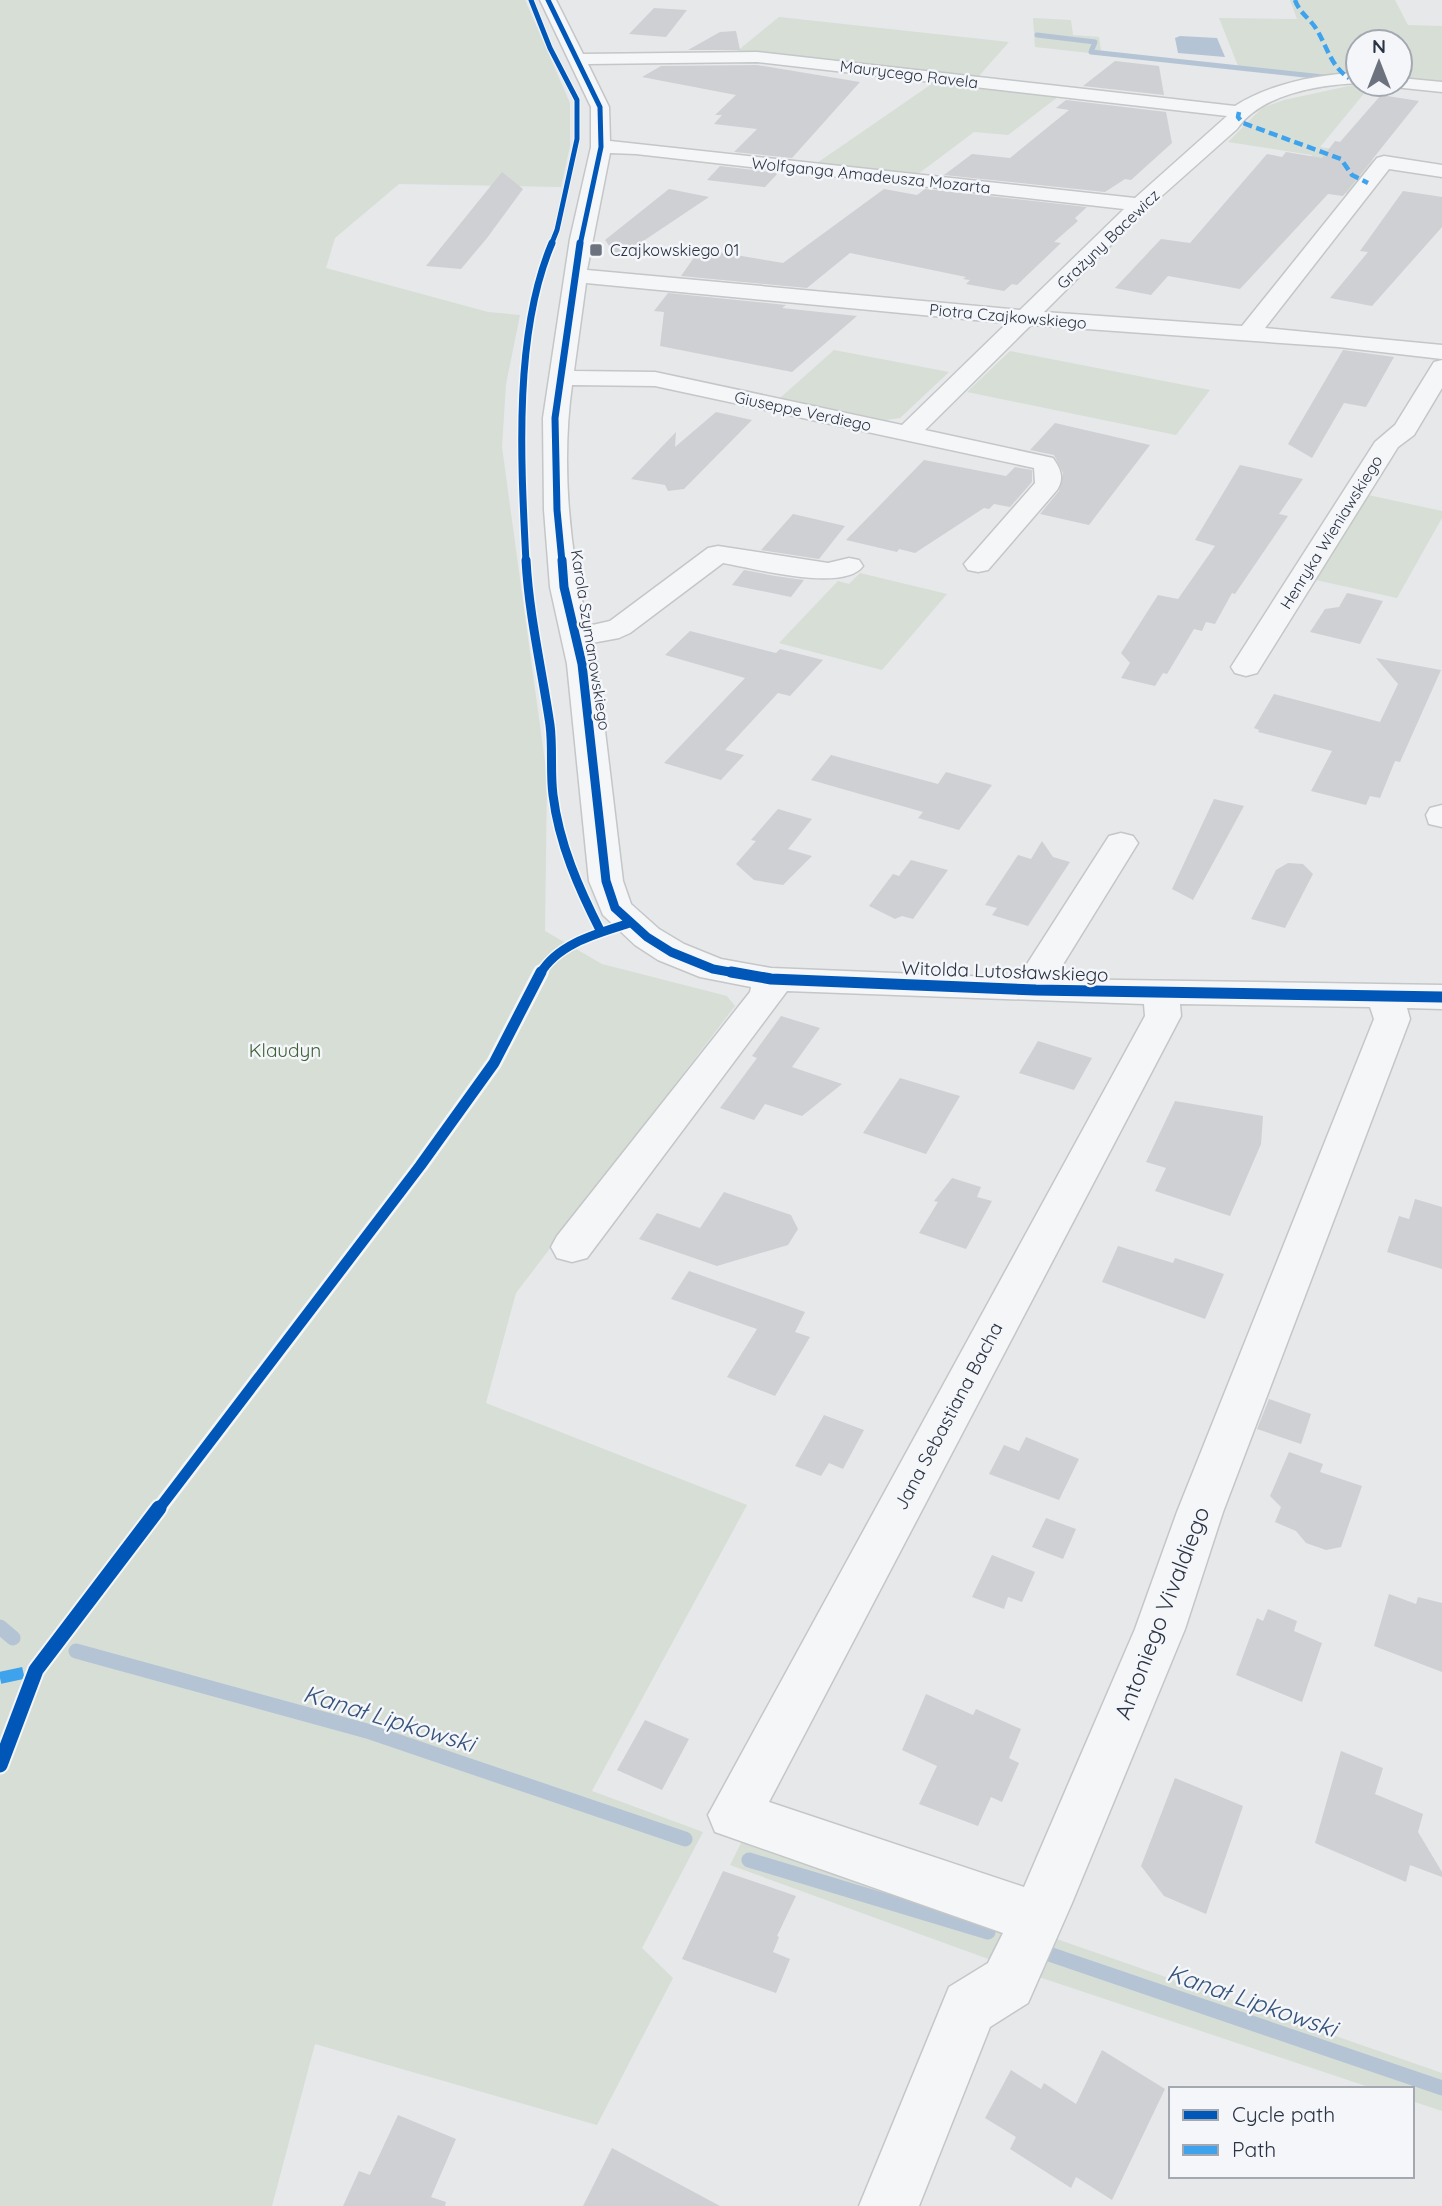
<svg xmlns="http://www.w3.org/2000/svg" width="1442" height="2206" font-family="Quicksand,sans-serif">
<rect width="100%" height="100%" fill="#e6e8ea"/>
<path fill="#d6ded6" d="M0,0H525L570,103V146L561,187L399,184L335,238L326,268L488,312L520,315L506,384L502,447L547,777L545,931L602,964L727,996L735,1006L516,1293L486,1403L747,1505L592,1791L703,1832L642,1948L673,1978L597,2125L315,2044L272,2206H0Z
M1290,0H1395L1408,25L1442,26V81H1438L1439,84L1400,79V42H1358V74L1334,73L1314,80L1312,77L1035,47L1033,18L1071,20L1073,35L1099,37L1101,51L1238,66L1219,18L1297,19Z
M779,17L1009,42L978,77L736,52Z
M936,81L1059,96L1008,135L974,132L918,174L817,163Z
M1358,84L1371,85L1320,147L1374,156L1369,169L1350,194L1289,184L1312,155L1228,142L1262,108L1284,100Z
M834,350L949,372L900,418L886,420L780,398Z
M1010,351L1210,390L1176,435L967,392Z
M1368,495L1442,511V518L1397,598L1316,580Z
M860,573L947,594L882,670L779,643L838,581L849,584Z
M745,1835L1007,1923L994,1961L730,1865Z
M1048,1936L1442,2073V2111L1412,2101V2089H1375L1030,1974Z"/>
<path fill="#b4c4d5" d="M1180,36L1217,38L1225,57L1178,53L1175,38Z"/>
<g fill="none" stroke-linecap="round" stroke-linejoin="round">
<path stroke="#b4c4d5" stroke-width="5" d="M1037,35L1095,42L1091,52L1323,77
M1378,84L1399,86"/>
<path stroke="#b4c4d5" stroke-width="15" d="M0,1627L13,1638
M76,1651L367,1731L685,1839
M749,1860L988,1932
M1049,1954L1442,2088"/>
</g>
<path fill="#ced0d3" d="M654,8L687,10L666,37L629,34Z
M736,31L740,50H688L720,32Z
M1115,61L1159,66L1164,95L1083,86Z
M757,65L860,82L792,158L734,152L757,129L714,124L722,115H715L736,95L642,77L661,66Z
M1381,95L1419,101L1343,196L1328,194L1240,289L1168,276L1151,295L1115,288L1161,239L1190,243L1267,154L1282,157L1286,152L1322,158L1335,141L1340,142Z
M1066,100L1166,112L1172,143L1131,180L1125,179L1105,192L944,175L972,154L1010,158L1069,110L1056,108Z
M720,166L778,173L765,187L707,180Z
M502,172L523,189L487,238L461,269L426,266Z
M669,189L709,197L618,258L605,240Z
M884,189L917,195L925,189L1087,207L1075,218L1078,221L1054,242L1061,243L1017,285L1012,284L1004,291L966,284L970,280L963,279L966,277L850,253L807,288L681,276L693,259L706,250L783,263Z
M1403,191L1442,197V227L1372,306L1330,298L1368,252L1360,251Z
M668,293L786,305L782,308L857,316L792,372L660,346L664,312L654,311Z
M1343,350L1394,357L1366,407L1344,403L1312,458L1288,444Z
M716,412L752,420L684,489L668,491L665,485L631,479L676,432L675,447Z
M1055,423L1150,445L1089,525L1040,514L1059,491L1063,473L1054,455L1030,450Z
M924,460L1006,476L1015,467L1032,470V482L1010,507L994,504L989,509L984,508L915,553L899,549L897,552L846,540Z
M1240,465L1303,479L1279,514L1288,516L1235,594L1232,593L1215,624L1206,622L1202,631L1194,629L1167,674L1163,673L1155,686L1121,678L1130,663L1121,653L1158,595L1178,599L1215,546L1195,540Z
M793,514L845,526L819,559L761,550Z
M744,570L775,576L804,580L791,597L732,585Z
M1347,593L1383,601L1360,644L1310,632L1325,609L1339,607Z
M690,631L776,653L780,649L823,660L790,696L778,693L725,750L744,755L721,780L664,763L745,678L665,655Z
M1376,658L1441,670L1400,762L1395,761L1380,798L1370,796L1366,805L1311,791L1332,751L1258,732L1259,730L1254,728L1274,694L1380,722L1398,684Z
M831,755L938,784L946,772L992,785L959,830L918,818L923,812L811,780Z
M1214,799L1244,806L1193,900L1172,889Z
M778,809L812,819L788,849L812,856L783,885L754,880L736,864L756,841L751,840Z
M1042,841L1053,857L1070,862L1028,926L992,915L997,908L985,905L1018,855L1031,859Z
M911,860L948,870L913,919L902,916L895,919L869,906L893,874L899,876Z
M1288,863L1303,864L1313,874L1285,928L1251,919L1276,870Z
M781,1016L820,1028L792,1067L842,1084L802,1116L765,1104L754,1120L720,1108L757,1058L752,1056Z
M1038,1041L1092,1058L1074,1090L1019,1073Z
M900,1078L960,1096L926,1154L863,1133Z
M1175,1101L1263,1116L1261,1144L1230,1216L1155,1191L1166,1168L1146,1162Z
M952,1178L981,1187L977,1197L992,1201L966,1249L919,1233L938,1202L934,1201Z
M724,1192L791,1215L798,1229L788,1245L717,1266L639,1239L657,1213L700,1228Z
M1415,1199L1442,1207V1269L1387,1252L1399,1216L1409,1219Z
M1118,1246L1173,1263L1175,1258L1224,1274L1205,1319L1102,1282Z
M689,1271L805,1312L795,1332L810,1337L775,1396L727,1377L757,1329L671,1299Z
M1269,1399L1311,1414L1301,1444L1257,1429Z
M824,1415L864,1430L843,1469L829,1463L821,1476L795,1466Z
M1026,1437L1079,1459L1059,1500L989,1474L1004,1445L1019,1451Z
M1289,1452L1323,1464L1320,1472L1362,1486L1341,1547L1326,1550L1306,1543L1296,1531L1275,1522L1281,1507L1270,1496Z
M1046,1518L1076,1529L1063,1559L1032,1547Z
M992,1555L1035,1572L1022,1602L1008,1597L1004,1609L972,1597Z
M1389,1594L1416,1604L1418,1597L1442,1603V1672L1374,1646Z
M1268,1609L1297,1621L1294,1631L1322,1643L1302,1702L1236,1675L1257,1618L1263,1621Z
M926,1694L973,1715L976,1709L1021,1729L1009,1758L1019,1763L1002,1802L991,1797L978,1826L919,1804L937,1766L902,1750Z
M645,1720L689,1739L662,1790L617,1770Z
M1341,1751L1383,1768L1375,1794L1423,1814L1418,1832L1442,1872V1877L1410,1865L1406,1882L1315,1843Z
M1175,1778L1243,1806L1206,1914L1164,1896L1141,1866Z
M723,1871L796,1896L777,1936L779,1937L773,1952L790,1959L776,1993L682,1959Z
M1102,2050L1165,2089L1112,2200L1076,2177L1071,2188L1010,2149L1016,2137L985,2118L1011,2070L1041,2089L1044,2083L1076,2104Z
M398,2115L456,2139L431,2197L446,2202L445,2206H343L359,2171L370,2175Z
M612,2148L720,2206H583Z"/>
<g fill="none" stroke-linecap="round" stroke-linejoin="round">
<g stroke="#c4c6c8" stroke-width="3">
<path id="minor" d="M540,0H556L583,54L757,52L1235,106C1269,84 1318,74 1358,73V83C1318,85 1261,94 1237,129L1147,209L1044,312L1242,326L1377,158L1384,156L1442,165V177L1389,169L1265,328L1442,345V359L1338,347L1031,325L925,430L1053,458C1060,468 1065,478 1057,490L988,570L978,572L968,570L964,564L1035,483L1034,468L655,386L572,385C561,463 569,550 588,626L610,621L708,548L718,546L828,563L849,558L859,560L863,566C844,593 753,568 723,563L630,633L619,638L592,643L597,664L623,881L631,904L659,929L684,944L721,959L771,968L1018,978L1109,836L1121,833L1133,836L1138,843L1054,979L1442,985V1009L1407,1008L1410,1019L1223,1512L1185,1629L1072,1903L1028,2003L990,2027L919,2206H859L949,1987L988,1963L1003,1933L715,1832L708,1815L1145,1016L1144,1004L787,991L587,1258L572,1262L557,1258L551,1247L557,1236L750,992L751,987L700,977L658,960L635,945L603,915L589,881L567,664L550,587L544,510L543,418L570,239L591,147V107ZM757,62L1227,116L1135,198L610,141L609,107L588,64ZM610,153L636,154L1124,209L1020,310L587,270ZM586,283L1007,323L902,425L655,372L574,371ZM1180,1004L1370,1007L1374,1019L1177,1512L1135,1629L1024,1887L769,1802L1181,1016Z
M1400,78L1442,82V92L1394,87L1392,84H1400Z
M1442,360V388L1414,435L1398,447L1257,673L1246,676L1235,673L1231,667L1375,442L1395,425L1434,362Z
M1442,805V827L1429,824L1426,815L1430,808Z"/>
</g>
<use href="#minor" fill="#f5f6f7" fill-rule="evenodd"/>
<path stroke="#3ea3ec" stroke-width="4.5" stroke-dasharray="9 4.5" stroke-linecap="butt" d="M1295,0C1299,12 1308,17 1315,27C1327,45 1330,66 1349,78
M1239,112L1238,117L1243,123L1341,159L1352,175L1368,183"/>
<path stroke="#3ea3ec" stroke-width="12" stroke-dasharray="24 12" stroke-linecap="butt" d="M0,1678L36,1670"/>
<g stroke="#f4f6f9" stroke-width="7">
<path id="cycleway-far4" d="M531,0L550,48L577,100V139L557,230L551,245
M548,0L600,107L601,147L580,245"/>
</g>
<g stroke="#f4f6f9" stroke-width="10">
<path id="cycleway-far3" d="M526,562C521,464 513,334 552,243
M562,562L557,510L555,418L580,243"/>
</g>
<g stroke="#f4f6f9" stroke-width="12">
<path id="cycleway-far2" d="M526,560C529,616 542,670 550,725C553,748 550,772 553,795C559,844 579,889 601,932
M562,560L564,587L582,664L606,881L615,908L647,937L671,952L713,969L741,974
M540,974C558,943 599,933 630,923"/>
</g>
<g stroke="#f4f6f9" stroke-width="16">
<path id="cycleway-far1" d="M731,972L771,979L1036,990L1442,997
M158,1510L420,1166L494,1063L541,972"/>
</g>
<g stroke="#f4f6f9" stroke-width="19">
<path id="cycleway" d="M0,1765L36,1670L159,1508"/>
</g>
<use href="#cycleway-far4" stroke="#0057b8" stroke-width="5"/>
<use href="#cycleway-far3" stroke="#0057b8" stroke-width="7"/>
<use href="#cycleway-far2" stroke="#0057b8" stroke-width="9"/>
<use href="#cycleway-far1" stroke="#0057b8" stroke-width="11"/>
<use href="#cycleway" stroke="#0057b8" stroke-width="15"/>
</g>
<rect fill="#6c737f" stroke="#f4f6f9" stroke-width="2.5" x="589" y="243" width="14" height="14" rx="3.5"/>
<g text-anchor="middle" stroke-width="5" stroke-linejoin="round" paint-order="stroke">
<g font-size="16" fill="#2b3445" stroke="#f4f6f9">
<text transform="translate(909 74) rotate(7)" y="6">Maurycego Ravela</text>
<text transform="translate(871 175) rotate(6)" y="6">Wolfganga Amadeusza Mozarta</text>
<text transform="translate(1108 239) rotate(-44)" y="6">Grażyny Bacewicz</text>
<text transform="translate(1008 316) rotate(5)" y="6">Piotra Czajkowskiego</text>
<text transform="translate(803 411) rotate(12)" y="6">Giuseppe Verdiego</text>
<text transform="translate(1331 532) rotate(-58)" y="6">Henryka Wieniawskiego</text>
<text transform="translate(591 640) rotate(81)" y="6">Karola Szymanowskiego</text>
</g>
<g font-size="16" fill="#2b3445" stroke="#f4f6f9" text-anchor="start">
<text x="610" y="256">Czajkowskiego 01</text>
</g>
<g font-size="19" fill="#2b3445" stroke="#f4f6f9">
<text transform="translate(1005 971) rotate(2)" y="7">Witolda Lutosławskiego</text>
<text transform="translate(948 1416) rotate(-62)" y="7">Jana Sebastiana Bacha</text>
</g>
<g font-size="19" fill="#3f6138" stroke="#f4f6f9">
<text x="285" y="1057">Klaudyn</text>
</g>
<g font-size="23" fill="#2b3445" stroke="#f4f6f9">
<text transform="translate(1162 1613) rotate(-69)" y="8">Antoniego Vivaldiego</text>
</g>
<g font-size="24" font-style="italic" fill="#34527a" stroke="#f4f6f9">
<text transform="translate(389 1719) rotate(17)" y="8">Kanał Lipkowski</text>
<text transform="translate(1252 2001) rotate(19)" y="8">Kanał Lipkowski</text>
</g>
</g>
<rect x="1169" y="2087" width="245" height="91" fill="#f4f6f9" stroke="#a4a8b1" stroke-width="2"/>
<rect x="1183" y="2110" width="35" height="10" fill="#0057b8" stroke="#a4a8b1" stroke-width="2"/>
<text x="1232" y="2122" font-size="21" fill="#2b3445">Cycle path</text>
<rect x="1183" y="2145" width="35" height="10" fill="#3ea3ec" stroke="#a4a8b1" stroke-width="2"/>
<text x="1232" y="2157" font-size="21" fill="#2b3445">Path</text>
<g transform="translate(1379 63)"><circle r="33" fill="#f4f6f9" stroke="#a4a8b1" stroke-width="2"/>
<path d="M0-5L12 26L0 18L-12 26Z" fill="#6c737f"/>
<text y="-10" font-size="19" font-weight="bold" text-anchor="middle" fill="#2b3445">N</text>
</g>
</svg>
